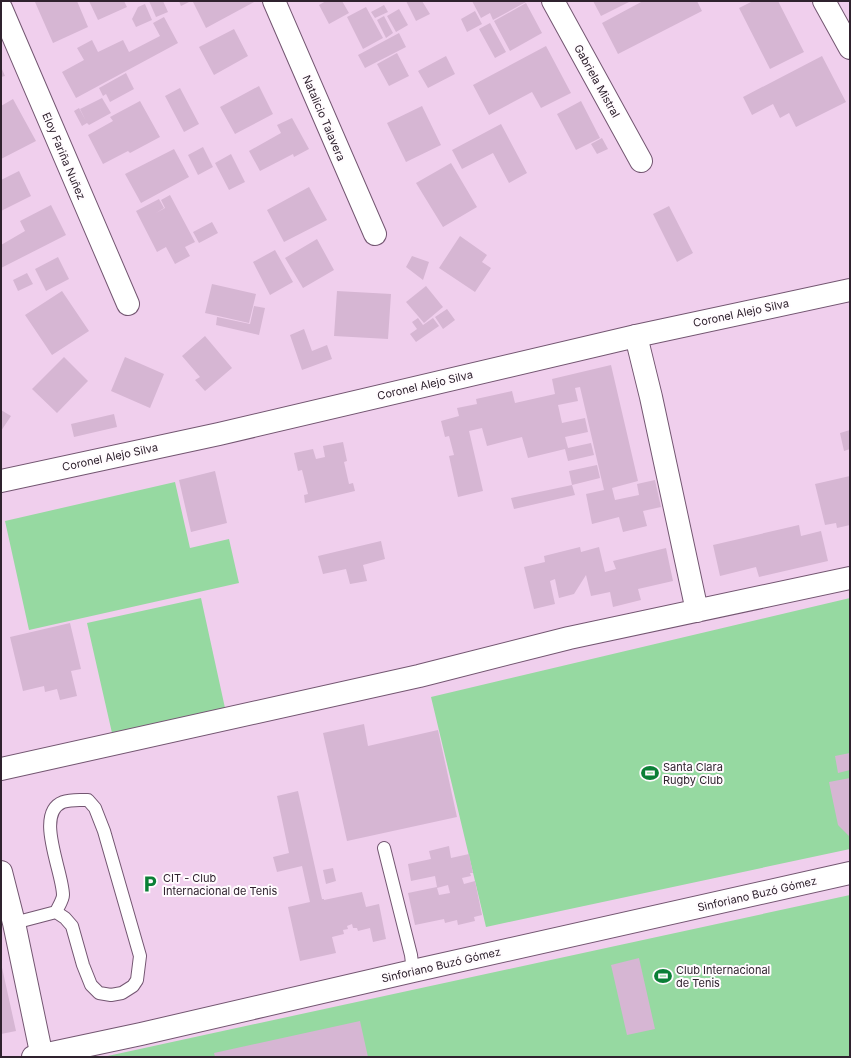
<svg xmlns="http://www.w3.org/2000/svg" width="851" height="1058" font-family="Inter,sans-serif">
<rect width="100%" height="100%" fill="#f0cfed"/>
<path fill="#96d9a1" d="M175,482L190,548L229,539L239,583L29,630L5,521Z
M201,598L225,708L112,733L87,623Z
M850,598V849L486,927L431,697Z
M850,895V1057H103Z"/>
<path fill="#d6b6d3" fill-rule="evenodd" d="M37,1H77L88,27L53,43L35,2Z
M89,1H124L127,7L98,20Z
M149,1H163L168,12L156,17Z
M179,1H191L181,6Z
M194,1H256L206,28L193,2Z
M326,1H342L349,13L329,24L319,5Z
M406,1H422L430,14L416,21Z
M472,1H525L526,2L493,20L490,13L481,18Z
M593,1H631L601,16Z
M643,1H697L702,11L618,54L602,23Z
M753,1H778L804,52L770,69L739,8Z
M526,3L542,33L510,51L494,21Z
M145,4L152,20L136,27L132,19L138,7Z
M384,5L388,12L375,18L371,12Z
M366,7L383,38L363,49L347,17Z
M399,9L408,25L396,32L387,16Z
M475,11L482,24L467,32L461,19Z
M384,16L393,33L386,38L377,20Z
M164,17L178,43L76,98L62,72L84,60L77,48L92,40L98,52L123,40L129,52L160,36L153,23Z
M490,23L506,52L495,58L479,29Z
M234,29L248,56L214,75L199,47Z
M399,33L406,47L365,68L358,55Z
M546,46L571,93L541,108L532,92L489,115L473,85Z
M397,53L409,76L389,86L377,64Z
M446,56L455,74L428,88L418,71Z
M822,56L846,102L796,127L789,113L780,118L773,104L752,115L743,97Z
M1,67L5,76L1,77Z
M126,73L134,89L110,102L106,94L103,96L99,88Z
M259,86L273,114L235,134L220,107Z
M180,88L199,124L184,132L165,96Z
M102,98L111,113L89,125L87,123L82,126L74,111L79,108L86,121L80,109Z
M13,99L36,141L1,159V106Z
M140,101L160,137L130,153L128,151L103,164L88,135L113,121L110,117Z
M581,101L600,138L576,150L557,114Z
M422,106L441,145L406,162L387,123Z
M292,118L309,149L294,157L293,154L260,171L249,151L281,133L277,125Z
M501,124L527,173L509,183L493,153L462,169L452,150Z
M602,138L608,149L597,154L591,144Z
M203,147L213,167L198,175L188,155Z
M174,149L189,177L141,203L125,174Z
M231,154L245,182L229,190L215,163Z
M451,163L477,207L443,227L416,183Z
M19,171L31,196L1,211V180Z
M309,187L327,220L284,242L267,210Z
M170,195L195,242L185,247L190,256L175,264L166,247L157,252L136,211L159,199L164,208L156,213L165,208L161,200Z
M51,205L66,235L1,268V245L25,231L20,221Z
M669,206L693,253L677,262L653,214Z
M212,222L218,233L199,243L193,232Z
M460,236L487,255L482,262L491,268L475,292L439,268Z
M317,239L334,270L303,288L285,258Z
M275,250L293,282L270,295L253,262Z
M412,256L429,262L423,280L406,267Z
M58,257L69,279L46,291L35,269Z
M27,273L33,284L18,291L13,280Z
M212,284L256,294L249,323L205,313Z
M426,286L443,307L424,323L406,302Z
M62,291L89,331L52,355L25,315Z
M337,291L391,294L388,339L334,336Z
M254,306L265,308L259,335L216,325L217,317L250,324Z
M447,309L455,320L443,329L435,317Z
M418,318L423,325L433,318L439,326L416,342L410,334L417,329L412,322Z
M304,329L312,351L327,345L332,359L302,370L290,335Z
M205,336L232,368L205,391L195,380L200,377L182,356Z
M64,357L88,381L57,413L32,389Z
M125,357L164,374L150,408L111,391Z
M611,365L638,481L612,488L615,500L639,495L637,484L655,480L661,507L643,511L647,526L623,532L619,517L592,524L586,494L604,490L580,387L575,388L578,401L558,405L562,423L585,418L588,432L565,437L568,448L591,443L594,455L568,461L565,449L528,458L522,437L487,446L482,428L469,431L483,491L458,497L449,456L454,455L449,436L445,437L441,421L459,416L457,408L477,404L476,399L512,391L515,403L555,394L552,379Z
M1,410L11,416L1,431Z
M114,414L117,427L74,437L71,424Z
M850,430V449L844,451L840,433Z
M343,442L347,461L344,462L349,484L353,483L355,491L305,503L304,495L308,494L302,470L298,471L294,453L313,449L316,459L325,457L323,446Z
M597,465L600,478L572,485L569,471Z
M215,471L227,523L191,532L179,480Z
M850,476V525L837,528L836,523L825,525L815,484Z
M572,485L575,495L514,509L511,498Z
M799,525L801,536L821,531L828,561L759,577L756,567L720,576L713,545Z
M381,541L385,559L363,565L367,581L350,584L346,569L323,574L318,556Z
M580,547L581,552L599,547L605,572L616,569L613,561L666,548L673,581L638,589L641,600L613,607L610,592L591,596L586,575L574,594L559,598L555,579L550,581L555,604L534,609L524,567L545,562L544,556Z
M70,623L81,669L71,671L77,696L60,700L57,689L45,692L44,686L23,691L10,637Z
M364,724L368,746L438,730L457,817L347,841L323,733Z
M850,753V770L838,773L835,756Z
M850,778V837L838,825L829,782Z
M298,791L322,899H324V900L362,892L366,907L379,904L386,939L373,942L370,928L358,931L357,928H353L352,924L347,926L348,929L343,930L344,934L332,937L336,953L300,961L288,907L310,902L302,866L277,872L273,857L289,853L277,796Z
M449,846L451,858L469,854L473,873H470L471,876L462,878L464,884L475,881L482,915L474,917L475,921L458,925L457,920L445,923L444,919L415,925L408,893L437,887L435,876L411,881L408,864L431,859L429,851ZM448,885L450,893L439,895L437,888Z
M333,868L336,881L326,884L323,870Z
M639,958L655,1029L627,1035L611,965Z
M1,963L16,1031L1,1034Z
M360,1021L368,1057H215L214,1053Z"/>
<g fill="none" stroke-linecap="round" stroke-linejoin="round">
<g stroke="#735671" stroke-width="14">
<path id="lane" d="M384,848L411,955L413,971
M14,923L56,912C58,907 63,900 63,895C63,872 34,813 63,802C71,799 79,800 88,800L95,808L104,831L140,956L137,980L133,986L122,993L111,995L99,993L91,985L83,965L72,926L65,918L56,912"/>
</g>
<g stroke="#735671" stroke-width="24">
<path id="street" d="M274,1L375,234
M553,1L641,161
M824,1L850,48
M1,8L128,304
M636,336L651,397L697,611
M1,769L419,676L569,638L850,578
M1,872L14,923L42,1057"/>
</g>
<g stroke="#735671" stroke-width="24">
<path id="secondary" d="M1,481L219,434L636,336L850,290
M33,1057L141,1034L413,971L850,873"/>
</g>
<use href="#lane" stroke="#fff" stroke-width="12"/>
<use href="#street" stroke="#fff" stroke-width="22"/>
<use href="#secondary" stroke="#fff" stroke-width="22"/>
</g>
<defs>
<g id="stadium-bare" transform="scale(1.38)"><path d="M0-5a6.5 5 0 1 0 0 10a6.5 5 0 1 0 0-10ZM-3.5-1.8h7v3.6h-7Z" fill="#0b7f36" stroke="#fffbfe" stroke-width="2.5" paint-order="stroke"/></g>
<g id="parking-bare" transform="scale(1.38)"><path d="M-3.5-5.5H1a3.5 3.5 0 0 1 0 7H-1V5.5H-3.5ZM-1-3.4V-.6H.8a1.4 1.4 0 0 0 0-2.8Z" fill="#0b7f36" stroke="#fffbfe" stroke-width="2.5" paint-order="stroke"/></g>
</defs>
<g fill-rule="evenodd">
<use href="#stadium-bare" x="650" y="773"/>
<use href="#parking-bare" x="150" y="884"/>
<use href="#stadium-bare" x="663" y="976"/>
</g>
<g text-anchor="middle" stroke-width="4" stroke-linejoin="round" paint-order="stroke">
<g font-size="11" fill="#2f222e" stroke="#fffbfe">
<text transform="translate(597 81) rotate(61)" y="4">Gabriela Mistral</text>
<text transform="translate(324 118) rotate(67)" y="4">Natalicio Talavera</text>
<text transform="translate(64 156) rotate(67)" y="4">Eloy Fariña Nuñez</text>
<text transform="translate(741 313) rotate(-12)" y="4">Coronel Alejo Silva</text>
<text transform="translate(425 385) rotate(-13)" y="4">Coronel Alejo Silva</text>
<text transform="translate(110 457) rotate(-12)" y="4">Coronel Alejo Silva</text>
<text transform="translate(757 894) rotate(-13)" y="4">Sinforiano Buzó Gómez</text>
<text transform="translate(441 965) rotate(-13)" y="4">Sinforiano Buzó Gómez</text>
</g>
<g font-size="11" fill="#2f222e" stroke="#fffbfe" text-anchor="start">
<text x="663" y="771">Santa Clara<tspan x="663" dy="13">Rugby Club</tspan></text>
<text x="163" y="882">CIT - Club<tspan x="163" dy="13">Internacional de Tenis</tspan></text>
<text x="676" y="974">Club Internacional<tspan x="676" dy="13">de Tenis</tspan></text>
</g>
</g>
<rect width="851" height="1058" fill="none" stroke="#2f222e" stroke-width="4"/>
</svg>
